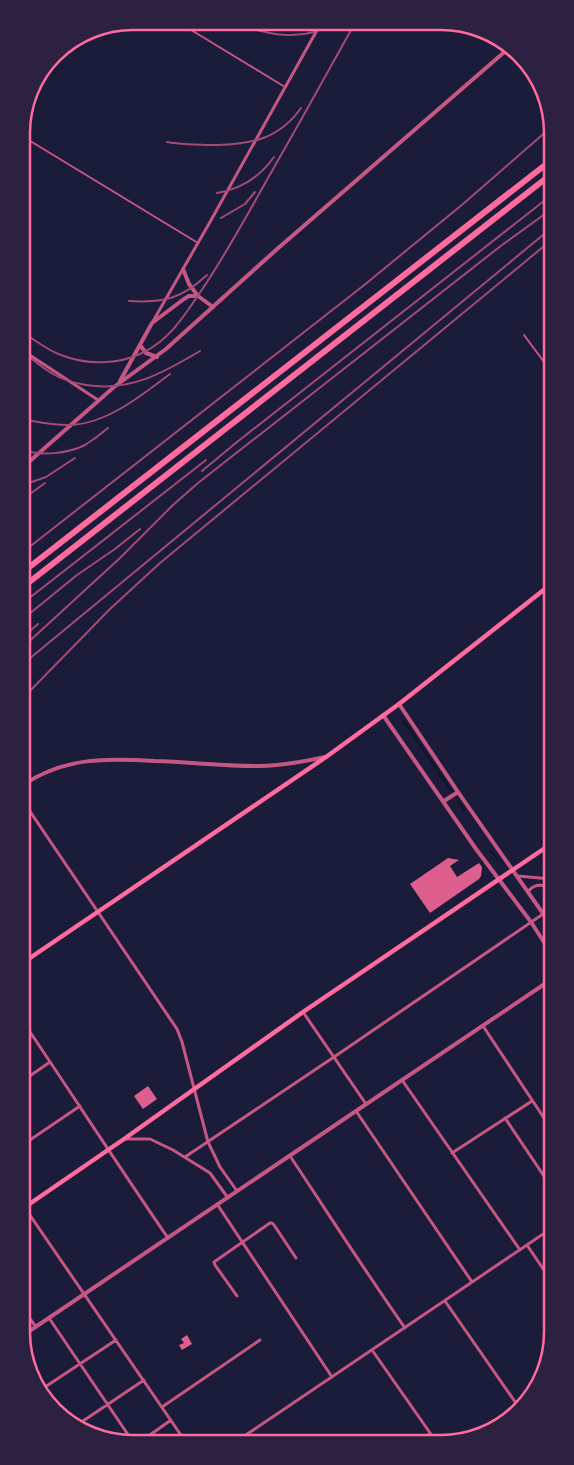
<svg xmlns="http://www.w3.org/2000/svg" width="574" height="1465" font-family="Commissioner,sans-serif">
<rect width="100%" height="100%" fill="#1b1b3a"/>
<g fill="none" stroke-linecap="round" stroke-linejoin="round">
<path stroke="#12122b" stroke-width="2" d="M403,720L452,792
M459,802L464,810
M491,851L498,860"/>
</g>
<path fill="#dd5f8e" d="M448,858L459,860L450,866L457,877L479,863L482,867L481,876L479,879L430,913L410,884Z
M148,1086L157,1099L143,1109L134,1096Z
M187,1335L192,1344L182,1350L179,1345L184,1343L181,1339Z"/>
<g fill="none" stroke-linecap="round" stroke-linejoin="round">
<path stroke="#c65784" stroke-width="2" d="M178,22L285,87
M22,136L198,243
M524,335L550,370"/>
<path stroke="#c65784" stroke-width="3" d="M152,323L210,222L321,23
M22,350L98,400
M23,801L177,1029L182,1042L208,1142L220,1167L237,1191
M518,876L551,879
M528,892C534,883 541,885 551,886
M303,1012L366,1104
M24,1023C72,1094 119,1167 168,1238
M483,1026L552,1130
M24,1080L50,1062
M402,1080L520,1250
M356,1111L472,1282
M505,1118L552,1188
M125,1139H150L173,1150L210,1173L228,1198
M24,1144L80,1106
M452,1153L532,1101
M290,1156C328,1213 365,1271 405,1328
M185,1157L334,1057L543,914
M217,1204L332,1377
M25,1208L185,1441
M527,1245L552,1282
M237,1296L215,1265L214,1262L270,1223H272L274,1225L296,1258
M445,1301L520,1409
M25,1312L36,1327
M49,1318L133,1442
M372,1350L435,1440
M42,1389L116,1340
M162,1407L260,1340
M77,1425L144,1380
M421,1440L430,1434
M237,1441L552,1228
M140,1442L171,1420"/>
<path stroke="#c65784" stroke-width="4" d="M183,269L189,284L198,296L213,307
M140,345L146,353L157,357
M120,381L152,323L184,299L189,296H198
M22,468L114,387L166,349L276,250L509,48
M399,704L458,792L551,925
M383,715L476,849L531,922L551,953
M23,785C65,757 107,758 155,761C189,762 223,766 257,766C281,766 302,762 325,757
M444,801L458,792
M25,1334L552,979"/>
<path stroke="#ff6b9d" stroke-width="4.5" d="M24,962L326,757L399,704L550,585
M25,1207L124,1139L303,1012L551,844"/>
<path stroke="#ff6b9d" stroke-width="6" d="M23,572L549,162
M23,587L549,176"/>
<path stroke="#a44b75" stroke-width="2" d="M233,22C266,35 303,43 334,23
M167,142C183,145 200,145 217,145C252,144 279,139 301,108
M217,193C240,189 260,177 274,157
M221,218L245,204L255,192
M129,301C164,303 181,299 207,275
M22,332C35,340 47,350 61,355C86,365 118,365 142,353C168,341 183,318 199,294C226,255 248,213 272,171C300,122 328,72 355,23
M22,351C32,359 42,368 53,374C63,380 74,383 86,385C130,392 163,373 200,351
M22,419C39,422 55,426 72,425C108,423 142,395 170,374
M22,450C42,456 67,454 85,445C93,440 101,434 108,428
M202,471L237,442L549,197
M23,485L46,477L75,458
M23,499L45,483
M23,552L363,286L463,204L549,129
M23,603L206,460
M23,619L77,575L115,549L140,529
M23,637L38,624
M23,647L120,558L173,505L198,483L502,245L549,211
M23,664L549,230
M23,698L110,609L160,563L549,242"/>
</g>
<path d="M0 0H574V1465H0ZM133 30H441A103 103 0 0 1 544 133V1332A103 103 0 0 1 441 1435H133A103 103 0 0 1 30 1332V133A103 103 0 0 1 133 30Z" fill="#2d2142" fill-rule="evenodd"/>
<path fill="none" stroke="#ff6b9d" stroke-width="2.5" d="M133 30H441A103 103 0 0 1 544 133V1332A103 103 0 0 1 441 1435H133A103 103 0 0 1 30 1332V133A103 103 0 0 1 133 30Z"/>
</svg>
